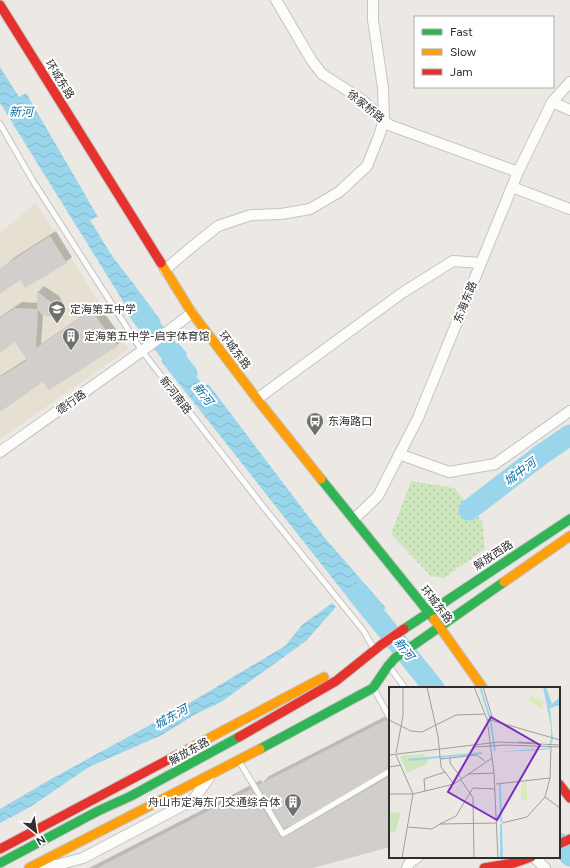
<svg xmlns="http://www.w3.org/2000/svg" width="570" height="868" font-family="Figtree,'Noto Sans SC',sans-serif">
<defs>
<pattern id="park-dots" width="8" height="8" patternUnits="userSpaceOnUse"><rect width="8" height="8" fill="#cee6be"/><path d="M2 2h.1M6 6h.1" fill="none" stroke="#b1c6a4" stroke-width="1.8" stroke-linecap="round"/></pattern>
<pattern id="water-waves" width="16" height="10" patternUnits="userSpaceOnUse"><rect width="16" height="10" fill="#99d6ec"/><path d="M0 5q4-4 8 0t8 0" fill="none" stroke="#84b8cb"/></pattern>
</defs>
<rect width="100%" height="100%" fill="#ece8e4"/>
<path fill="#e6e0d3" d="M36,203L129,349L0,439V233Z"/>
<path fill="url(#park-dots)" d="M411,481L454,488L482,521L485,549L444,578L431,576L391,534Z"/>
<path fill="url(#water-waves)" d="M0,67L19,97L26,93L98,217L90,220L112,256L133,283L161,321L144,335L0,103Z
M178,343L187,353L184,364L203,384L209,385L324,537L386,608L367,622L161,361Z
M332,603L336,607L306,641L221,702L194,715L162,735L89,767L30,807L0,823V809L51,779L181,708L285,646L302,625Z"/>
<path fill="#0003" d="M56,231L72,257L66,262L20,279L0,293V270L15,257Z
M44,286L59,296L62,301L63,310L57,316L43,314L41,344L98,305L123,339L117,345L43,380L0,409V376L28,358L15,341L0,351V317L22,302L38,303V292Z
M390,714V766L288,825L291,829L390,773V846L310,868H89L261,780L262,783L269,776Z"/>
<g fill="none" stroke-linecap="round" stroke-linejoin="round">
<path stroke="#99d6ec" stroke-width="21" d="M135,305L141,315L187,374
M469,510L542,454L570,435
M358,594L434,688
M559,843L570,856"/>
</g>
<path fill="#d1cecb" d="M50,236L67,263L25,288L20,280L0,294V268Z
M37,291L52,303L55,308L57,317L42,315L37,308Z
M15,308L38,309L36,348L91,310L118,346L49,390L43,382L0,412V377L27,360L15,342L0,353V318Z
M386,720L390,722V767L284,829L258,785Z
M390,776V847L313,868H97L251,789L280,836L283,838Z"/>
<g fill="none" stroke-linecap="round" stroke-linejoin="round">
<g stroke="#c5c4c5" stroke-width="7">
<path id="lane" d="M0,124L33,181L142,351L265,509L363,630L374,649
M389,666L405,688
M374,689L390,718
M239,761L283,834L390,771"/>
</g>
<g stroke="#c5c4c5" stroke-width="12">
<path id="street" d="M276,0L312,61L322,74L362,100L389,125L518,172
M552,102L570,110
M512,187L570,209
M165,270L188,250L218,226L251,215L281,214L310,209L339,192L367,166L379,136L384,120L383,88L373,20V0
M257,399L402,293L453,261L481,263
M0,452L142,351L192,313
M399,454L449,472L495,464L570,411
M354,519L378,496L418,418L518,172L552,102L570,82
M534,857L545,868
M38,865H57L83,858L193,800L209,778
M407,868L410,862L418,857"/>
</g>
<g stroke="#c5c4c5" stroke-width="11">
<path id="fast" d="M321,479L434,619
M404,629L570,519
M260,749L373,688L388,666L395,658L504,582
M0,863L98,811L131,796L239,737"/>
</g>
<g stroke="#c5c4c5" stroke-width="11">
<path id="slow" d="M161,263L192,313L257,399L321,479
M504,582L570,536
M434,619L483,688
M179,754L324,677
M29,868L260,749"/>
</g>
<g stroke="#c5c4c5" stroke-width="11">
<path id="jam" d="M0,5L161,263
M239,737L336,681L381,645L404,629
M559,784L570,798
M559,844L570,839
M0,849L179,754
M484,868L514,863L531,857"/>
</g>
<use href="#lane" stroke="#fcfcfb" stroke-width="5"/>
<use href="#street" stroke="#fcfcfb" stroke-width="10"/>
<use href="#fast" stroke="#30b455" stroke-width="9"/>
<use href="#slow" stroke="#ff9f0a" stroke-width="9"/>
<use href="#jam" stroke="#e5322d" stroke-width="9"/>
</g>
<defs>
<g id="school-pin" transform="scale(0.9)"><path d="M0 17L-7.5 6A9.5 9.5 0 1 1 7.5 6Z" fill="#706f6e" stroke="#fff"/><path d="M0-5L7-2L0 1L-7-2ZM-4 1L0 2.5L4 1V4Q0 6-4 4Z" fill="#fff"/></g>
<g id="building-pin" transform="scale(0.9)"><path d="M0 17L-7.5 6A9.5 9.5 0 1 1 7.5 6Z" fill="#706f6e" stroke="#fff"/><path d="M-4-6H4V6H1V3H-1V6H-4ZM-2.5-4.3h1.7v1.8h-1.7ZM.8-4.3h1.7v1.8H.8ZM-2.5-1h1.7V.8h-1.7ZM.8-1h1.7V.8H.8Z" fill="#fff"/></g>
<g id="bus-pin" transform="scale(0.9)"><path d="M0 17L-7.5 6A9.5 9.5 0 1 1 7.5 6Z" fill="#706f6e" stroke="#fff"/><path d="M-5-6H5V4H4V6H2V4H-2V6H-4V4H-5ZM-3.5-4V0h7V-4ZM-3.5 1.2v1.5H-2V1.2ZM2 1.2v1.5H3.5V1.2Z" fill="#fff"/></g>
</defs>
<g fill-rule="evenodd">
<use href="#school-pin" x="57" y="309"/>
<use href="#building-pin" x="71" y="336"/>
<use href="#bus-pin" x="315" y="421"/>
<use href="#building-pin" x="293" y="802"/>
</g>
<g text-anchor="middle" stroke-width="4" stroke-linejoin="round" paint-order="stroke">
<g font-size="11" fill="#2e2e2e" stroke="#fff">
<text transform="translate(60 79) rotate(58)" y="4">环城东路</text>
<text transform="translate(366 106) rotate(39)" y="4">徐家桥路</text>
<text transform="translate(465 302) rotate(-68)" y="4">东海东路</text>
<text transform="translate(235 350) rotate(53)" y="4">环城东路</text>
<text transform="translate(176 395) rotate(52)" y="4">新河南路</text>
<text transform="translate(71 402) rotate(-35)" y="4">德行路</text>
<text transform="translate(493 555) rotate(-33)" y="4">解放西路</text>
<text transform="translate(437 604) rotate(52)" y="4">环城东路</text>
<text transform="translate(189 751) rotate(-29)" y="4">解放东路</text>
</g>
<g font-size="11" fill="#2e2e2e" stroke="#fff" text-anchor="start">
<text x="70" y="313">定海第五中学</text>
<text x="84" y="340">定海第五中学-启宇体育馆</text>
<text x="328" y="425">东海路口</text>
<text x="280" y="806" text-anchor="end">舟山市定海东门交通综合体</text>
</g>
<g font-size="12" font-style="italic" fill="#0d6fa3" stroke="#fff">
<text x="21" y="116">新河</text>
<text transform="translate(203 394) rotate(52)" y="4">新河</text>
<text transform="translate(520 472) rotate(-37)" y="4">城中河</text>
<text transform="translate(404 649) rotate(52)" y="4">新河</text>
<text transform="translate(171 717) rotate(-29)" y="4">城东河</text>
</g>
</g>
<g transform="translate(389 687)">
<rect width="171" height="171" fill="#ece8e4"/>
<path d="M34,67L35,70L41,69L38,77L18,86L11,69ZM0,125L12,126L6,146L0,145Z" fill="#cee6be"/>
<path d="M142,9L155,14L153,20L155,23L137,12H141ZM132,95H138L136,98L138,101V114L132,112Z" fill="#d9eabb"/>
<path d="M154,0H157L163,17L171,10V18L161,21L164,53L160,62L155,63L109,65L159,61L162,52V39ZM110,97H112L113,135H111ZM111,137H113L114,171H111Z" fill="#99d6ec"/>
<path fill="none" stroke="#99d6ec" stroke-width="2" d="M91,0L101,31L106,64M19,73L93,66"/>
<path fill="none" stroke="#a09e9b" stroke-width="1" d="M38,0L49,49L52,80L65,97M85,0L98,32L105,86L109,171M94,0L104,33M98,32L171,53M0,33L22,44L33,45L67,28L96,27M129,55L146,56M162,59L161,91L156,110L171,121M84,60L116,58L171,60M7,66L14,29V0M0,68L110,55L171,58M7,68L24,107L13,171M61,71V76L73,92M51,72L88,68L96,74M0,80L12,78M79,87L105,86M72,93L84,111L85,171M107,97L161,91M36,104L35,92L56,85M0,107H24L65,97L103,71M113,136L138,130L156,110M51,137L67,129L84,101L106,102M19,140L43,142L51,137L108,136"/>
<path fill="#7b2cbf" fill-opacity="0.15" stroke="#7b2cbf" stroke-width="2" d="M102,30L151,58L108,133L59,105Z"/>
<rect width="171" height="171" fill="none" stroke="#2e2e2e" stroke-width="2"/>
</g>
<rect x="414" y="16" width="140" height="72" fill="#ffffff" stroke="#ababab"/>
<rect x="422" y="29" width="20" height="6" fill="#30b455" stroke="#ababab"/>
<text x="450" y="36" font-size="12" fill="#2e2e2e">Fast</text>
<rect x="422" y="49" width="20" height="6" fill="#ff9f0a" stroke="#ababab"/>
<text x="450" y="56" font-size="12" fill="#2e2e2e">Slow</text>
<rect x="422" y="69" width="20" height="6" fill="#e5322d" stroke="#ababab"/>
<text x="450" y="76" font-size="12" fill="#2e2e2e">Jam</text>
<g transform="translate(36 832) rotate(150)" stroke="#ffffff" stroke-width="3" paint-order="stroke">
<path d="M0-3L7 15L0 10L-7 15Z" fill="#2e2e2e"/>
<text y="-6" font-size="11" font-weight="bold" text-anchor="middle" fill="#2e2e2e">N</text>
</g>
</svg>
